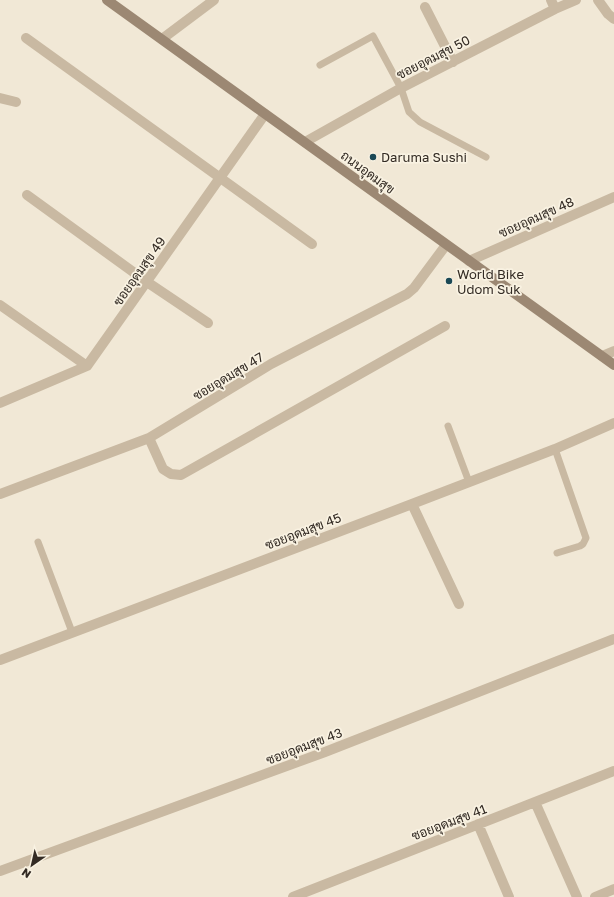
<svg xmlns="http://www.w3.org/2000/svg" width="614" height="897" font-family="'Golos Text',Sarabun,sans-serif">
<rect width="100%" height="100%" fill="#f1e8d6"/>
<g fill="none" stroke-linecap="round" stroke-linejoin="round">
<path stroke="#c9b9a2" stroke-width="7" d="M320,65L373,36L401,88L409,112L420,122L486,157
M448,426L469,482
M555,449L586,538L583,544L580,546L557,553
M38,542L72,632"/>
<path stroke="#c9b9a2" stroke-width="10" d="M551,0L555,9
M598,0L608,14L614,19
M425,7L453,62
M26,38L312,244
M162,39L214,0
M0,98L16,102
M305,142L401,88L555,9L576,0
M27,195L147,282L208,323
M469,261L614,197
M0,305L87,366
M602,356L614,351
M0,403L87,366L265,114
M149,438L163,469L171,474L181,475L445,326
M0,494L149,438L271,364L407,294L414,288L446,245
M412,504L459,604
M0,660L412,504L555,449L614,423
M535,802L577,897
M478,824L509,897
M0,871L325,752L614,639
M293,897L614,771
M595,897L614,889"/>
<path stroke="#9c8873" stroke-width="10" d="M107,0L614,365"/>
</g>
<g fill="#1a4855" stroke="#f9f2e2" stroke-width="1.5">
<circle cx="373" cy="157" r="4"/>
<circle cx="449" cy="281" r="4"/>
</g>
<g text-anchor="middle" stroke-width="3.5" stroke-linejoin="round" paint-order="stroke">
<g font-size="13" fill="#332b24" stroke="#f9f2e2">
<text transform="translate(433 57) rotate(-27)" y="5">ซอยอุดมสุข 50</text>
<text transform="translate(368 172) rotate(36)" y="5">ถนนอุดมสุข</text>
<text transform="translate(536 217) rotate(-24)" y="5">ซอยอุดมสุข 48</text>
<text transform="translate(139 271) rotate(-55)" y="5">ซอยอุดมสุข 49</text>
<text transform="translate(228 376) rotate(-31)" y="5">ซอยอุดมสุข 47</text>
<text transform="translate(303 531) rotate(-21)" y="5">ซอยอุดมสุข 45</text>
<text transform="translate(304 746) rotate(-21)" y="5">ซอยอุดมสุข 43</text>
<text transform="translate(449 822) rotate(-21)" y="5">ซอยอุดมสุข 41</text>
</g>
<g font-size="13" fill="#332b24" stroke="#f9f2e2" text-anchor="start">
<text x="381" y="162">Daruma Sushi</text>
<text x="457" y="279">World Bike<tspan x="457" dy="15">Udom Suk</tspan></text>
</g>
</g>
<g transform="translate(32 865) rotate(214)" stroke="#f9f2e2" stroke-width="3" paint-order="stroke">
<path d="M0-3L7 15L0 10L-7 15Z" fill="#332b24"/>
<text y="-6" font-size="11" font-weight="bold" text-anchor="middle" fill="#332b24">N</text>
</g>
</svg>
